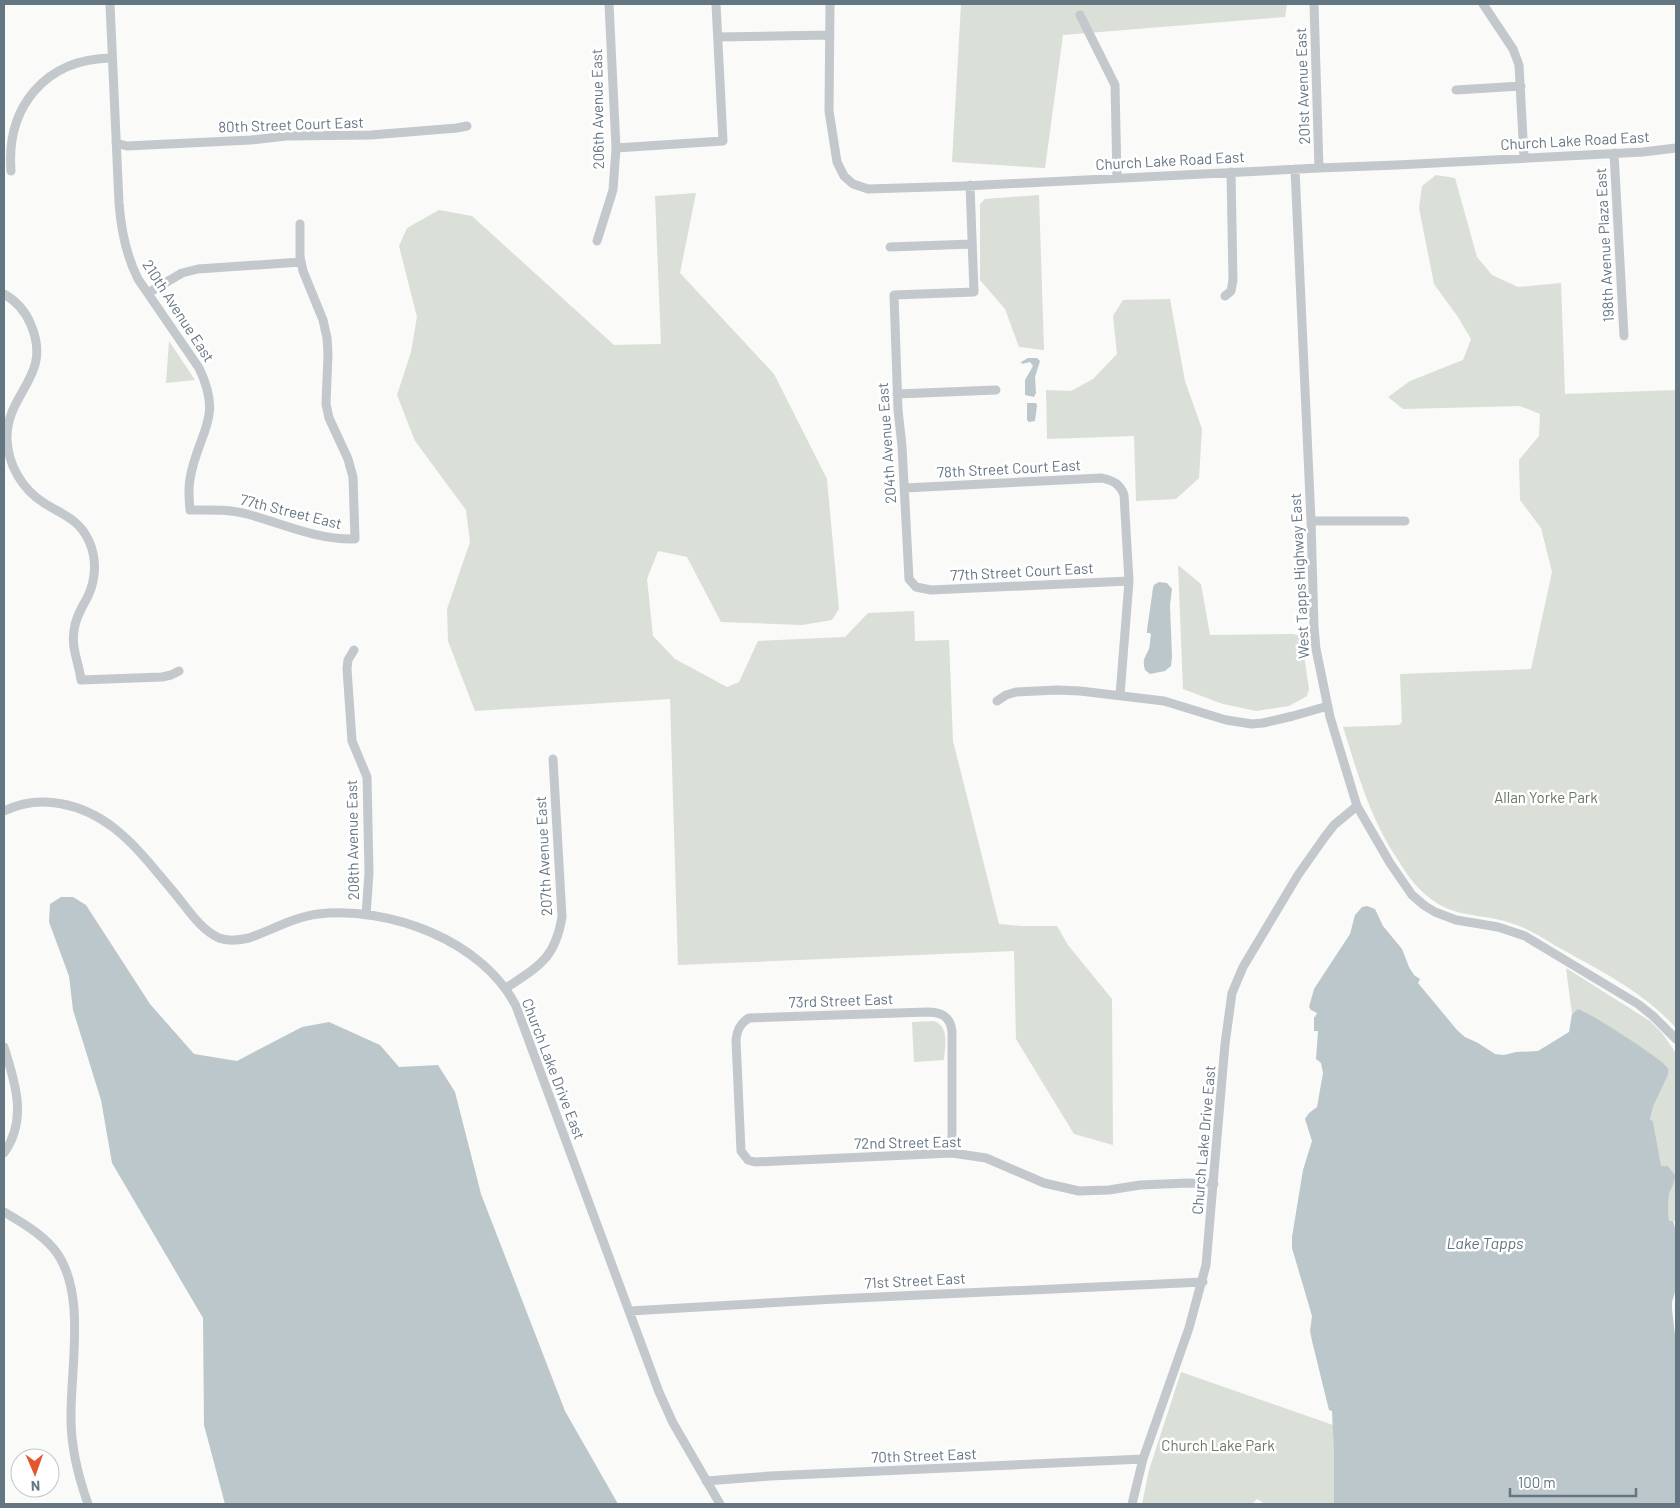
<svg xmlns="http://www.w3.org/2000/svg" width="1680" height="1508" font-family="Barlow,sans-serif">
<rect width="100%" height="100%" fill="#fafaf8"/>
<path fill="#dadfd7" d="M961,4H1287L1285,17L1063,35L1045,168L952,162Z
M1436,175L1455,178L1477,257L1492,275L1518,287L1561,283L1565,394L1676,390V1028C1643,992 1606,974 1565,951C1547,941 1531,929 1511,923C1479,912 1455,920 1426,895C1414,885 1406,873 1398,860C1370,819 1358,774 1343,727L1399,725L1402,722L1400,674L1531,669L1552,572L1541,528L1520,500L1519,460L1539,436L1540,414L1520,406L1403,409L1388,397L1410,381L1463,360L1471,339L1458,317L1434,284L1419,208L1422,186Z
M696,193L680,273L774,374L827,479L839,609L832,620L802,625L721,622L687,557L658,551L647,579L653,636L675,659L727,687L739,682L758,641L845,637L868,613L914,611L915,641L949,640L953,741L999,924L1021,926H1057L1068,945L1112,999L1113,1145L1074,1134L1016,1039L1014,951L678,965L670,699L475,711L448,641L447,609L470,542L466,510L415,441L397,395L411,352L417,317L399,246L407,228L439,210L472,216L614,345L661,344L655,196Z
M1039,195L1044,350L1019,347L1005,309L980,280V204L985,199Z
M1170,299L1185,381L1202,429L1199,478L1176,499L1136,501L1134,436L1047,439L1046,390L1071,391L1093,379L1117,354L1113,316L1123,300Z
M169,341L195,380L166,383Z
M1178,565L1201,584L1210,635L1293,634L1301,636L1309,689L1307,696L1289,706L1256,711L1223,704L1183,689Z
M1566,968L1650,1021L1662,1033L1676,1053V1221H1669C1668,1213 1668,1204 1669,1196C1671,1188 1674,1182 1675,1175L1668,1166L1661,1167L1653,1121H1650L1653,1107L1668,1075L1666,1066L1619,1033L1581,1010L1578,1009L1572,1014Z
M934,1021C950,1027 945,1046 944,1060L914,1062L912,1022Z
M1181,1372L1333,1425L1334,1455V1504H1265L1257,1499L1252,1504H1142L1149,1470Z"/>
<path fill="#bbc7cb" d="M1028,358H1037L1040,361L1035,377L1036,393L1034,397L1025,395V380L1033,366L1030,362L1022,364L1021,362Z
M1027,403H1036L1037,405L1035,421L1029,422L1027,420Z
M1159,582L1167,583L1172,589L1170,605L1172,657L1171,666L1165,671L1150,674L1145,670C1142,659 1145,658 1149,649C1150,645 1150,639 1151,635L1150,633H1147V630L1153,588L1154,585Z
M61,897H73L86,905L150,1004L194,1054L237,1061L302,1027L329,1022L380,1045L399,1067L438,1065L455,1092L481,1194L565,1411L618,1504H225L204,1425L203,1318L112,1163L101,1100L73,1010L69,976L49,922L50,904Z
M1367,906L1375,909L1383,926L1402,949L1409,967L1414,975L1420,979L1418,983L1457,1030L1465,1037L1478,1043L1495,1054L1504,1055L1516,1052L1538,1051L1569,1032L1572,1014L1578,1009C1589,1012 1660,1058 1667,1067C1669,1070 1668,1071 1668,1075L1653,1107L1650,1120L1653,1121L1661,1166H1668L1675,1175C1675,1182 1671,1188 1669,1195C1668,1204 1668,1213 1669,1221H1673L1676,1231V1289L1672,1302V1309L1676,1344V1504H1334V1455L1332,1411L1329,1410L1312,1341L1310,1331L1312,1316L1292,1248V1237L1303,1170L1312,1141L1305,1119L1309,1113L1317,1107L1323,1073L1321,1063L1316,1059L1318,1031H1314V1017H1315L1317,1013L1311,1010L1309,1007L1314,989L1350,934L1355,915L1362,907Z"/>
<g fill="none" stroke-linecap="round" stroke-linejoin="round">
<path stroke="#c3c8cc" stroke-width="9" d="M110,4L119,203C121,230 126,255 138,279L199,368C224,420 198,431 190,479C188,489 189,500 190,510C209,510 228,509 247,514C283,524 317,540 355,539L353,477L348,459L329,418L326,404L328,354L327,338L323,320L303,271L300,257V224
M830,4L829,111L837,162L844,176L853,184L868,189L965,186L1319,168L1397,165L1643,152L1676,148
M1314,4L1319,168
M1483,4L1513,49L1519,65L1524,157
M1080,15L1115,85L1117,177
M718,37L829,35
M1456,90L1521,86
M116,143L127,146L168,144L251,140L286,136L371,135L457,128L467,126
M616,148L723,141L716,4
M1614,153L1624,336
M1295,169L1311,521L1314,627L1316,649L1330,717L1357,806L1390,863L1412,895L1425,906L1435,912L1456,920L1498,927L1525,936L1638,1004L1653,1016L1676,1039
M11,171C6,106 46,59 111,58
M970,185L974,292L894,295L898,410L902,446L909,579L916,587L931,590L1129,581
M597,241L613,190L616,148L609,4
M890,247L972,244
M148,293L182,273L198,269L301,262
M4,294C16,301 26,312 31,325C53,377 6,392 7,439C8,465 22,489 44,503C63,515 79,519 89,541C97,559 96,579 88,596C82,608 75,618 74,631C71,648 79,663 81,680L162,677L171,675L179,671
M1225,296L1231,291L1233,280L1231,172
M897,394L996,390
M905,488L1102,478C1114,481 1120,484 1124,495L1129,581L1120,695
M1311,521H1405
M354,650L348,660L347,669L352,741L367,777L369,873L366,915
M997,701L1006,695L1016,692L1057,690L1080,691L1164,701L1226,720L1252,724L1263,723L1293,716L1328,706
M4,811C41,793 83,804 114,828C136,845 154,869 172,890C186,906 199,929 219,938C229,942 240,940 249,938C272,930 294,917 318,914C389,906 482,940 516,1006L659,1392L673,1423L720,1504
M506,988C539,966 555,959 562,917L553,759
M4,1047C15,1082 28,1119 4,1153
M952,1153V1031C950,1016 941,1012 927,1012L749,1018C740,1023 737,1030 736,1040L741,1151L748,1160L755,1162L952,1153L986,1158L1044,1183L1079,1191L1109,1190L1140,1185L1188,1183L1214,1184
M4,1212C21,1222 40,1233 53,1248C88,1289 70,1368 71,1419C71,1449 78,1476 88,1504
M630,1311L835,1299L1203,1282
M706,1481L770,1476L1143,1459
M1132,1504L1143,1459L1189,1328L1206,1265L1225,1044L1232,993L1243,967L1298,875L1324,838L1334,825L1357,806"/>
</g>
<g text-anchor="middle" stroke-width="5" stroke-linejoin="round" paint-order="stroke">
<g font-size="15" fill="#657683" stroke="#fff">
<text transform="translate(1303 86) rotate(-92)" y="5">201st Avenue East</text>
<text transform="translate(598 109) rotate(-91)" y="5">206th Avenue East</text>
<text transform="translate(291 125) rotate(-2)" y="5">80th Street Court East</text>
<text transform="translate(1575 141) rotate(-3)" y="5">Church Lake Road East</text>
<text transform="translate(1170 161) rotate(-3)" y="5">Church Lake Road East</text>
<text transform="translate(1605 245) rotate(-93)" y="5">198th Avenue Plaza East</text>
<text transform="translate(178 311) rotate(57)" y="5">210th Avenue East</text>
<text transform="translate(887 443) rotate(-94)" y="5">204th Avenue East</text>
<text transform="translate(1009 469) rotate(-3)" y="5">78th Street Court East</text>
<text transform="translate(291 512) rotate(14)" y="5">77th Street East</text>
<text transform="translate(1022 572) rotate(-3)" y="5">77th Street Court East</text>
<text transform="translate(1300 576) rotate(-93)" y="5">West Tapps Highway East</text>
<text transform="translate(353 840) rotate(-91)" y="5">208th Avenue East</text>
<text transform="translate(544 856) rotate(-93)" y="5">207th Avenue East</text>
<text transform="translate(841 1001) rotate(-2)" y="5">73rd Street East</text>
<text transform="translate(553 1069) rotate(69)" y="5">Church Lake Drive East</text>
<text transform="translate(1204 1140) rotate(-85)" y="5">Church Lake Drive East</text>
<text transform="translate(908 1143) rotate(-1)" y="5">72nd Street East</text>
<text transform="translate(915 1281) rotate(-3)" y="5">71st Street East</text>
<text transform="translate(924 1456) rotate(-2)" y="5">70th Street East</text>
</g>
<g font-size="15" fill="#687a64" stroke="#fff">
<text x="1546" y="803">Allan Yorke Park</text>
<text x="1218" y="1451">Church Lake Park</text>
</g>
<g font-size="16" font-style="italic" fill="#60757c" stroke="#fff">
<text x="1485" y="1249">Lake Tapps</text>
</g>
</g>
<rect width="1680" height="1508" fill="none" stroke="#657683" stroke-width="10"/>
<g transform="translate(35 1473) rotate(178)"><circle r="24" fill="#ffffff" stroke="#c1c8cd"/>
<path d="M0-4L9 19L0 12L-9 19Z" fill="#e4572e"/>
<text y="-8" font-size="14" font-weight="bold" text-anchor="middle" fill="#657683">N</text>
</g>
<path d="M1510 1488v8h126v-8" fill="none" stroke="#657683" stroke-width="2.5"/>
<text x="1518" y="1488" font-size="15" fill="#657683" stroke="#ffffff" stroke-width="4" paint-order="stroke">100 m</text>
</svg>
